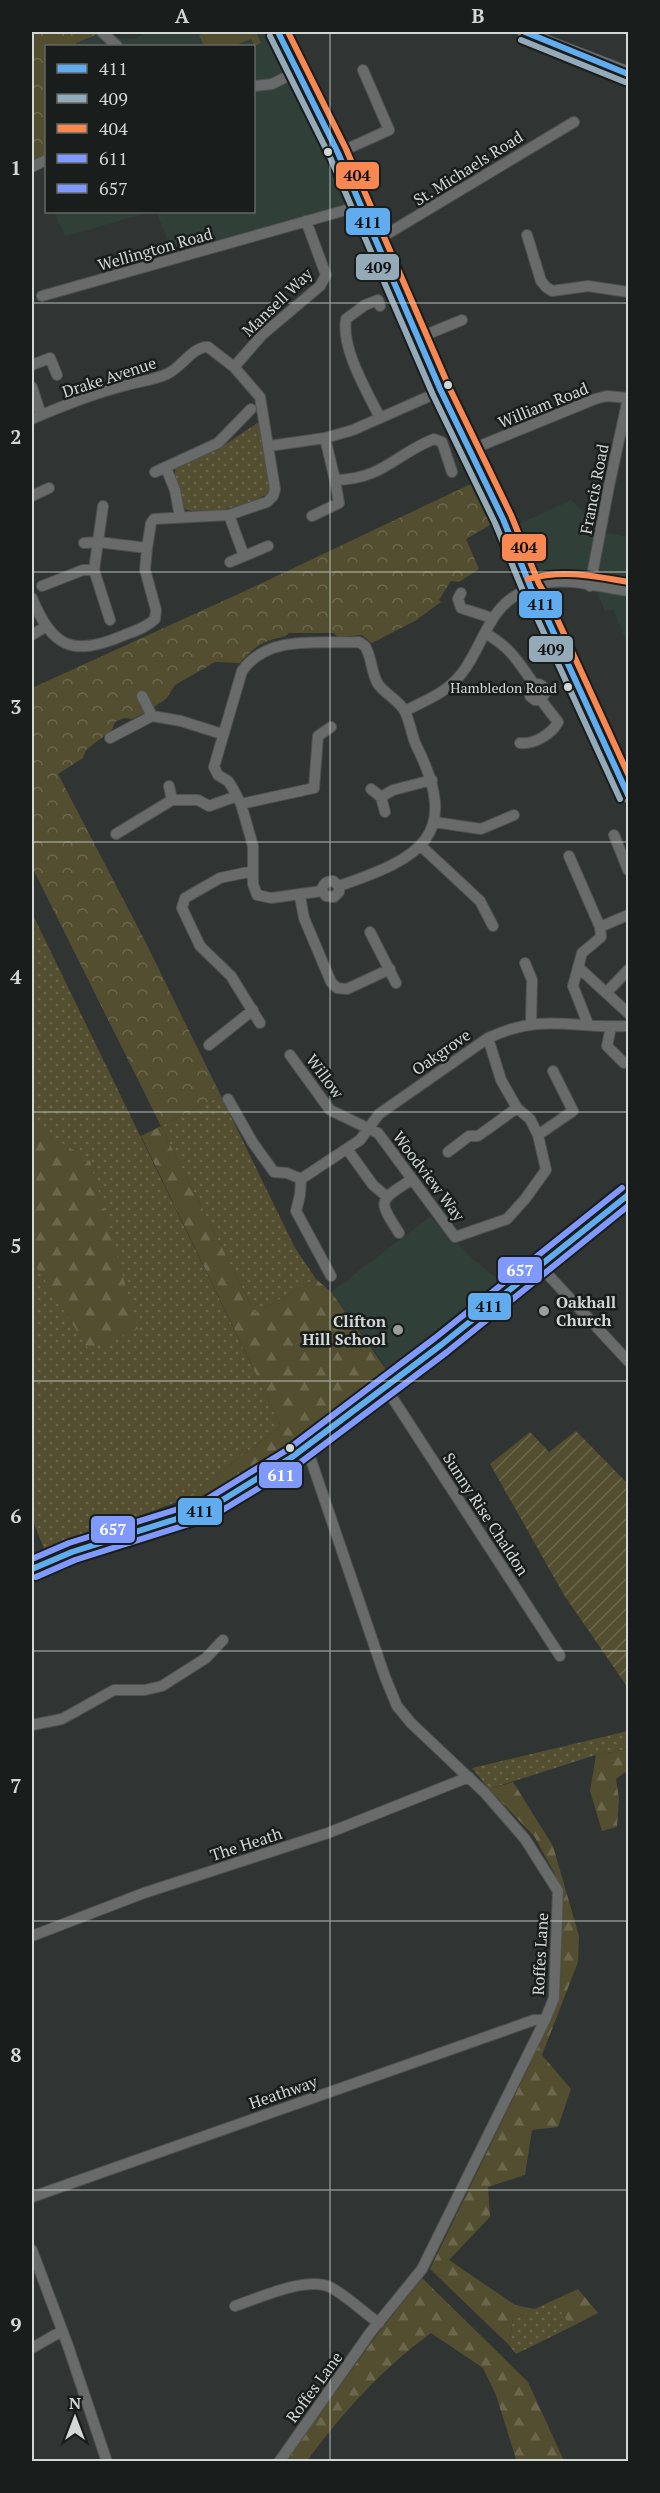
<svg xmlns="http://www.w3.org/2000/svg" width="660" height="2493" font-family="'PT Serif',serif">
<defs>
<pattern id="grass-dots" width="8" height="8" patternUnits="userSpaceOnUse" patternTransform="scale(1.5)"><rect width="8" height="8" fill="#534e2f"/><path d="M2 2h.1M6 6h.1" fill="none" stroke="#6b674c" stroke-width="1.8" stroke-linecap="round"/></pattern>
<pattern id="forest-firs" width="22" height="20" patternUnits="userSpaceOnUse" patternTransform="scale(1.5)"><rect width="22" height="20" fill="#534e2f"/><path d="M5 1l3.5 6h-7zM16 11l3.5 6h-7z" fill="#6b674c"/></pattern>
<pattern id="park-crowns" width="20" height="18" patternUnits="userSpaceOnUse" patternTransform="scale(1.5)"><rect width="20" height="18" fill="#534e2f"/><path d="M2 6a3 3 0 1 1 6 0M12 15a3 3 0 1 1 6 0" fill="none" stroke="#6b674c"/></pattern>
<pattern id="garden-furrows" width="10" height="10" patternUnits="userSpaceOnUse" patternTransform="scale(1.5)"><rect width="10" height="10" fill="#534e2f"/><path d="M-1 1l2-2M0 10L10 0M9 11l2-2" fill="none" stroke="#6b674c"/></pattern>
</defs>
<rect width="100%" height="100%" fill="#303533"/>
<path fill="#313f39" d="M148,32H273L352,204L173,252L156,212H254V46H77L76,43L96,35L134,39Z
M54,212H151L65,236Z
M571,500L605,533L628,537V645L613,609L605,611L597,592L558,574L535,570L517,525Z
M430,1217L472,1258L500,1281L387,1368L331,1292Z"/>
<path fill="url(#grass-dots)" d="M259,422L270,488L268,493C252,505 204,517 185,509L174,477L176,468L226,444Z
M32,913L281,1426L185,1499L45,1551L32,1519Z
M221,1096L295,1248L316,1279L255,1313L161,1126Z
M628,1731V1749L596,1755L489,1789L472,1768Z
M554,2300L571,2327L516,2354L509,2345L513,2319Z"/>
<path fill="url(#forest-firs)" d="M32,1123L90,1161L138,1329L89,1350L32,1260Z
M161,1126L255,1313L316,1279L331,1292L390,1375L281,1452L194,1503L185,1499L281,1426L141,1136Z
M628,1749V1770L616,1779L619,1799L617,1827L602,1831L590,1791L596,1755Z
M513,1782L553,1846L579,1936L578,1962L542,2055L571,2089L558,2127L532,2130L525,2175L488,2187L490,2217L449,2260L515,2305L535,2309L513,2319L509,2345L430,2269L531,2062L560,1989L563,1903L555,1874L534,1836L489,1789Z
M422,2278L528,2382L564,2461H512L516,2459L496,2395L483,2368L431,2333C383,2368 342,2413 307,2461L285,2462L376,2336Z
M578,2289L598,2313L571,2327L554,2300Z"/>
<path fill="url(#park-crowns)" d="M32,32H95L96,35L76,43L77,46H46V154L32,161Z
M475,482L495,522L466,539L479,569L459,582L451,581L439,600L441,602L415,621L372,643L362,635L338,637L334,633H289C283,639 278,637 271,640C257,644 249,653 240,663L215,662L175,685L166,699L154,707L147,694L139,698L145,713L132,719L124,718L115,722L112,730L86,750L83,758L58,774L146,943L221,1096L161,1126L32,867V688L247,590Z"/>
<path fill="url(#garden-furrows)" d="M576,1431L628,1484V1688L564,1595L490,1464L530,1432L549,1452Z"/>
<path fill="#534e2f" d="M206,32H256L261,43L254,46L251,39L234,46H204L199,35Z"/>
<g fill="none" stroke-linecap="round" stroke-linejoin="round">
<g stroke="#4e5250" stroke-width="12">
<path id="street" d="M102,32L117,46
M254,86L272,84L296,72
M338,153L389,130L363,70
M32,167L46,160
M527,235L541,281L546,287L552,291L588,286L628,292
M377,240L574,122
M42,296L346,210
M380,306L378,300L365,305L346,319C341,349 367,391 380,418
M418,338L462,320
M32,365L50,358L57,375
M234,367L262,335L320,286L326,275L306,221
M32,387L41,415
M32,419C62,406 95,393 127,385C141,381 154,380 167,374C181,368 193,346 208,347L234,367L260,397L275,489L273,496L267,502L229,515L154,519L151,523L147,548L145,570L156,610L155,619C146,628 134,631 122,636C72,657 52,647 32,598
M325,438L335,480C383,479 394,455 434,439L442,442L452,472
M269,446L325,438L353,430L441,391
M470,450L595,399L607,396L628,398
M166,468L175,490L180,517
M155,472L218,443L251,409
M32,496L49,488
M103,506L94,570L110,620
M229,515L244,556
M312,516L339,503L335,480
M84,543L98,542L147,548
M230,562L268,546
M42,586L83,570H94
M590,586L609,486L628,398
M461,593L458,599L461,608L492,618
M485,633C511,648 517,660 534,684
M32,635L45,627
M534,684L530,688V696L535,700H541
M534,684C541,683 545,687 545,693L541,700
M142,696L152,716
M405,711C426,700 447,693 462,673C486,642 487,605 529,589C536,586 543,582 551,582C575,579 604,588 628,591
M110,738L152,716L181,721L222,734
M520,743C533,745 552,734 558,722L541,700
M169,786L172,800
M371,789L381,797L385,812
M381,797L393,790L432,780
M241,804L314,788L318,736L331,727
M434,822L481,829L514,815
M116,834L172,800H198L209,806L237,796
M614,835L628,870
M421,846L480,901L493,926
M569,856L600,927L601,937L582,953L573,986L588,1024
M253,871L220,878L185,898L182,908L200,946L231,976L260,1023
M322,891L271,898L257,895L253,884V846L241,804L232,787L228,781L218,775L214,767L242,671C268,634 319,644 359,642L365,646C372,657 371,673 378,684C385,694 398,700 404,710C410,720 411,734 416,745C462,836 421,858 339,886
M322,891L326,896L334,897L339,892V886
M322,891C322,884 327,881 333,881L339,886
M300,896L304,918L331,982L337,988L347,989L390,969
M600,927L628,915
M370,932L396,983
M525,963L532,980L531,1023
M578,967L628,1013
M607,992L628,970
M611,1027L607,1046L624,1063
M209,1045L253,1010
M290,1055L330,1110L378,1133L455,1237L507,1219L525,1199L546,1170L538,1135L530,1119L517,1108L501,1080L488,1038
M228,1099L253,1143L274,1172L287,1173L301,1179L300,1195L296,1211L331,1276
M538,1135L573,1111L553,1071
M347,1149L373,1185L386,1196
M448,1152L469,1136H478L517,1108
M301,1179L360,1140L379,1114L488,1038C543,1012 573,1029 628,1026
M399,1233C377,1199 379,1201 411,1180
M539,1265L628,1361
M386,1388L560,1656
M32,1725L62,1719L114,1690H145L162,1686L206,1658L223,1640
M32,1936L144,1893L328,1833L469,1777
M32,2197L503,2031L534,2020H545
M32,2250L68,2346L107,2462
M235,2306C259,2298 306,2276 330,2287C347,2296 363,2312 379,2323
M32,2348L62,2331
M279,2462L370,2333L422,2269L545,2020L554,1998L558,1891L525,1839L485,1793L411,1723L397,1706L385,1677L311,1460L304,1449"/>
</g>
<g stroke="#4e5250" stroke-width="16">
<path id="secondary" d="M278,32L296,72L338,153L441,391L503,519L531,588L540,603L628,795
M525,32L550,44L628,74
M32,1569L72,1552L208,1509L292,1457L441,1345L628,1195"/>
</g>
<use href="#street" stroke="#686b6a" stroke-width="10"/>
<use href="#secondary" stroke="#6a6c6c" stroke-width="15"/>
<g stroke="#191d1b" stroke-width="10">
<path id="bus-1" d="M278,32L338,153L441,391L503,519L531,588L540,603L628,795
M525,32L628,74
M32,1569L72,1552L208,1509L292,1457L441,1345L628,1195"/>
</g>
<g stroke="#191d1b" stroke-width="10">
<path id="bus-2" d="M270,36L330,157L433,395L495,523L523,591L532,607L620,799
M521,40L625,82"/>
</g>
<g stroke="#191d1b" stroke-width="10">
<path id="bus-3" d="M288,32L346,149L449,387L511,515L539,584L548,599L628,774
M528,579C563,569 594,576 628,582"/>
</g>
<g stroke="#191d1b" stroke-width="10">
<path id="bus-4" d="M36,1577L75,1560L211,1517L297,1465L447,1352L628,1206"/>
</g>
<g stroke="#191d1b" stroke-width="10">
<path id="bus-5" d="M32,1559L69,1543L204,1501L287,1450L435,1338L622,1188"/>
</g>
<use href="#bus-1" stroke="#60acee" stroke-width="6"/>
<use href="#bus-2" stroke="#94aab8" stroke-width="6"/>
<use href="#bus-3" stroke="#f88751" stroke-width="6"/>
<use href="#bus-4" stroke="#8099ff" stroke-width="6"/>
<use href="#bus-5" stroke="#8099ff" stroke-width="6"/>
</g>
<path fill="none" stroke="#d2d8d5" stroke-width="1.5" stroke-opacity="0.55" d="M330,32V2462M32,303H628M32,572H628M32,842H628M32,1112H628M32,1381H628M32,1651H628M32,1921H628M32,2190H628"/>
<g fill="#d2d8d5" stroke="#191d1b" stroke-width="2">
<circle cx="328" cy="152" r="5"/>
<circle cx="448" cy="385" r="5"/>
<circle cx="568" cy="687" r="5"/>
<circle cx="290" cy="1448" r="5"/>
</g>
<g fill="#999f9c" stroke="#191d1b" stroke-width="2">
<circle cx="544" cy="1311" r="6"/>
<circle cx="398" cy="1330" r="6"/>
</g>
<g text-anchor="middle" stroke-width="5" stroke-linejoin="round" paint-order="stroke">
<g font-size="14" fill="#d2d8d5" stroke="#191d1b" text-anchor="end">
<text x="557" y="693">Hambledon Road</text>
</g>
<g font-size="16" fill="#d2d8d5" stroke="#191d1b">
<text transform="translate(468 168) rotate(-32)" y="6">St. Michaels Road</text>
<text transform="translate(155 249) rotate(-16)" y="6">Wellington Road</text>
<text transform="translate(277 302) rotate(-44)" y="6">Mansell Way</text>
<text transform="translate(109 377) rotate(-18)" y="6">Drake Avenue</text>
<text transform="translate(543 405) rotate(-22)" y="6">William Road</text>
<text transform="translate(594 489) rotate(-79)" y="6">Francis Road</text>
<text transform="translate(441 1052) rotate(-35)" y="6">Oakgrove</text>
<text transform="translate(325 1076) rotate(53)" y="6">Willow</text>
<text transform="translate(429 1176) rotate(53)" y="6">Woodview Way</text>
<text transform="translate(486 1514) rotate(57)" y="6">Sunny Rise Chaldon</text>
<text transform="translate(246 1844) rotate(-18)" y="6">The Heath</text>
<text transform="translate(540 1954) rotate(-87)" y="6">Roffes Lane</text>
<text transform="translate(283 2092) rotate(-19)" y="6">Heathway</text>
<text transform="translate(314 2387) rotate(-54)" y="6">Roffes Lane</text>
</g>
<g font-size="16" font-weight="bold" fill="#d2d8d5" stroke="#191d1b" text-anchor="start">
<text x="556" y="1308">Oakhall<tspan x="556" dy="18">Church</tspan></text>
<text x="386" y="1327" text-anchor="end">Clifton<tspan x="386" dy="18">Hill School</tspan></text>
</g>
</g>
<g stroke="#191d1b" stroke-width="2">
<rect x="335" y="161" width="45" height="29" rx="6" fill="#f88751"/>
<rect x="345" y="207" width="46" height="29" rx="6" fill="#60acee"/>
<rect x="355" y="253" width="45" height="28" rx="6" fill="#94aab8"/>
<rect x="501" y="533" width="46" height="29" rx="6" fill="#f88751"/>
<rect x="518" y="590" width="45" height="29" rx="6" fill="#60acee"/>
<rect x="528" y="635" width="46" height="28" rx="6" fill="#94aab8"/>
<rect x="497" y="1256" width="46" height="28" rx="6" fill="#8099ff"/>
<rect x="467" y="1292" width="45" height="29" rx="6" fill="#60acee"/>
<rect x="258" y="1461" width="45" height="28" rx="6" fill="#8099ff"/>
<rect x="177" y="1497" width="46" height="29" rx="6" fill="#60acee"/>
<rect x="90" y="1515" width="46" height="29" rx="6" fill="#8099ff"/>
</g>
<g font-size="16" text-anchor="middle" font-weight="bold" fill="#fff">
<text x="520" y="1276">657</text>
<text x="281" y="1481">611</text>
<text x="113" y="1535">657</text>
</g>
<g font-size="16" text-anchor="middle" font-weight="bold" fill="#111">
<text x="357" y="181">404</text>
<text x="368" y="228">411</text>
<text x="378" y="273">409</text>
<text x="524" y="553">404</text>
<text x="541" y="610">411</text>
<text x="551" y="655">409</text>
<text x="489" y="1312">411</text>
<text x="200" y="1517">411</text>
</g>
<rect width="660" height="2493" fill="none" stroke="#191d1b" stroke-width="66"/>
<rect x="45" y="45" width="210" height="168" fill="#191d1b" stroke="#636865" stroke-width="1.5"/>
<rect x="57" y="64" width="30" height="9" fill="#60acee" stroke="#636865" stroke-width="1.5"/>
<text x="99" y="75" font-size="18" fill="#d2d8d5">411</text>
<rect x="57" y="94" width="30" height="9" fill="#94aab8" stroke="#636865" stroke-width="1.5"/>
<text x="99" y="105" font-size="18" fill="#d2d8d5">409</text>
<rect x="57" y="124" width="30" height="9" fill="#f88751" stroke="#636865" stroke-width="1.5"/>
<text x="99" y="135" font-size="18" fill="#d2d8d5">404</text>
<rect x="57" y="154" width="30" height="9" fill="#8099ff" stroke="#636865" stroke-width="1.5"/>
<text x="99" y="165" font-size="18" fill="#d2d8d5">611</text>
<rect x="57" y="184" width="30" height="9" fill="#8099ff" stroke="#636865" stroke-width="1.5"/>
<text x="99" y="195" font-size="18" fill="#d2d8d5">657</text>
<g transform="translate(75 2418)" stroke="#191d1b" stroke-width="4.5" paint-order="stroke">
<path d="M0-4.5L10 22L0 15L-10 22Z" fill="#d2d8d5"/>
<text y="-9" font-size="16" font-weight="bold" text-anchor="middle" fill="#d2d8d5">N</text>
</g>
<rect x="33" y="33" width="594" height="2427" fill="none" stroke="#d2d8d5" stroke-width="2"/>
<g font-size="20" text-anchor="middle" font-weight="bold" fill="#d2d8d5">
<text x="182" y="23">A</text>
<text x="478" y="23">B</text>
<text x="16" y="175">1</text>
<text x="16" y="444">2</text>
<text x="16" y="714">3</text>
<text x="16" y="984">4</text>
<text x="16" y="1253">5</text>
<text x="16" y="1523">6</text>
<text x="16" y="1793">7</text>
<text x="16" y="2062">8</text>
<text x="16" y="2332">9</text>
</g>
</svg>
